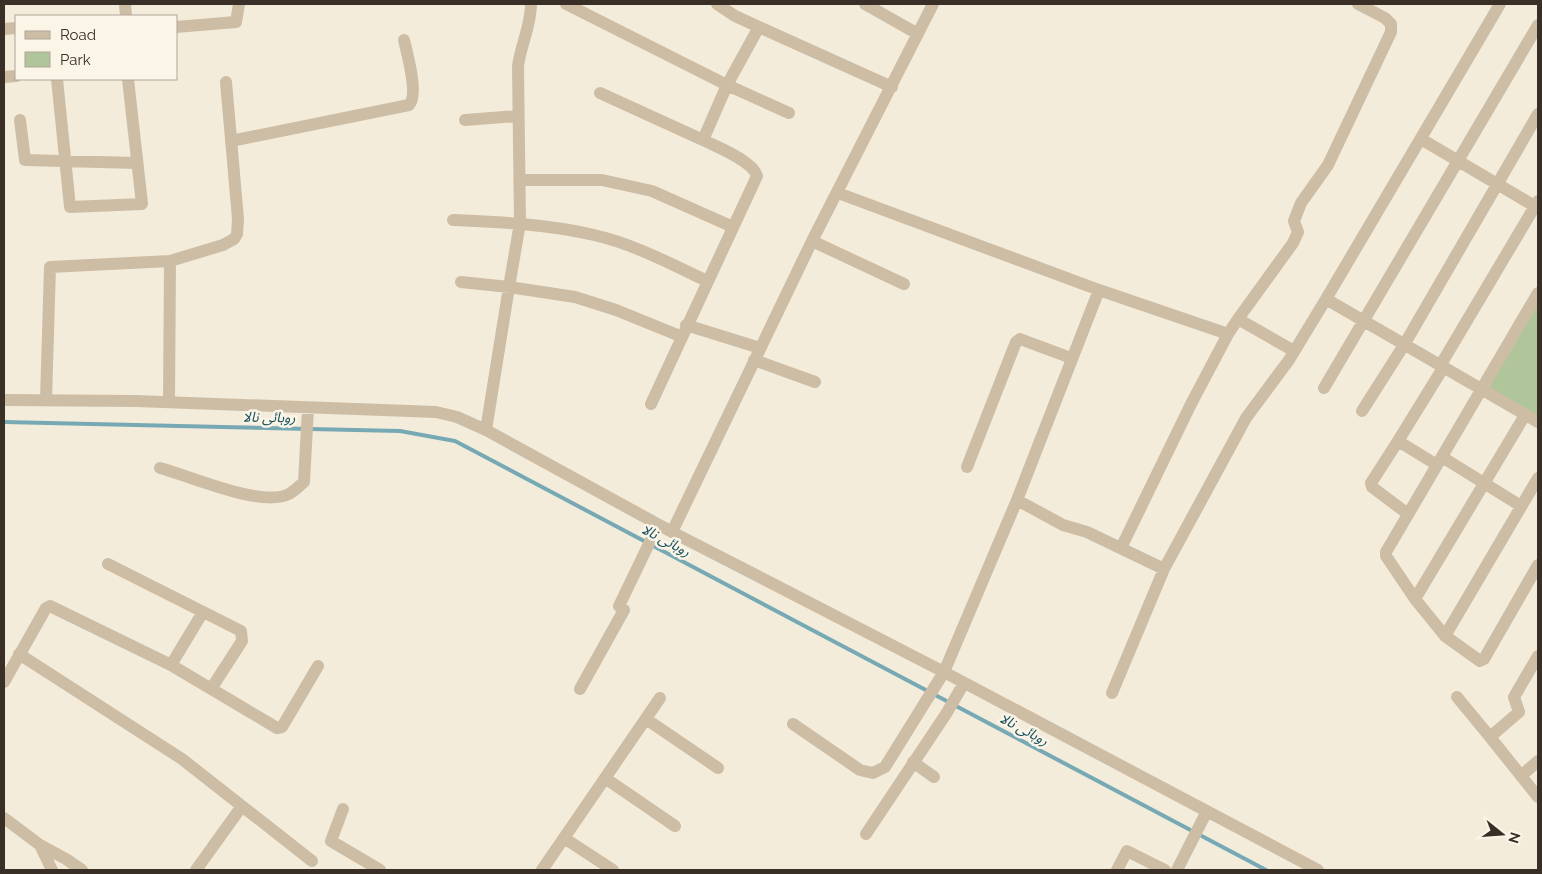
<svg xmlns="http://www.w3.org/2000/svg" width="1542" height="874" font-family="Raleway,'Noto Sans Arabic',sans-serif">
<rect width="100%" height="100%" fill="#f4ecdb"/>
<path fill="#b0c599" d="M1538,293V422L1481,390Z"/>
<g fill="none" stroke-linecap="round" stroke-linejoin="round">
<path stroke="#77a9b4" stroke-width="4" d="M4,422L400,431L455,441L1266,870"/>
<path stroke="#cebda5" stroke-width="12" d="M125,4L126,16
M566,4L727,85L759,27L892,87
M717,4L735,16L759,27
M865,4L918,34
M1500,4L1326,299L1538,422
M176,27L236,22L239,4
M4,29L16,28
M4,77L16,76
M57,79L70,207L142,204L128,79
M600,93L703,140L727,85L789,113
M20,120L25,160L137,163
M465,120L518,116
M1421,139L1538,208
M231,141L409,105C419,95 407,53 404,40
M520,180H602L652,191L733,227
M838,193L1099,290L1228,334L1238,319
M453,220C500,222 548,224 594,235C634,244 671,264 707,281
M812,241L904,284
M461,282L509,287L520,223L518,66C521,44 531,26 531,4
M1538,293L1386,552V556L1415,599L1445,636L1480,661L1484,659L1538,565
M686,325L760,348
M1294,351L1238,319L1293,243L1298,232L1294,221L1301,203L1328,165L1391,32V24L1385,18L1358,4
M754,360L815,382
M1440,366L1538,201
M1324,388L1538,25
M4,400L136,401L436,412L457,417L486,430L672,532L944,672L1318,870
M46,400L50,267L170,261L223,245L234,239L237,234L238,219L226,82
M169,402L170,261
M651,404L757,176C753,161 717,147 703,140
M1362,411L1404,345L1538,114
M486,430L509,287L575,297L616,310L680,336
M1398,441L1443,368
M1442,457L1521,506
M967,467L1016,342L1020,339L1071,358
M160,468C190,476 261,508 289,494C295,491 300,485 304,482L308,408
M1017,500L1063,525L1087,532L1164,569
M1408,514L1372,487L1371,483L1398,441L1437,465
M672,532L812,241L933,4
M1121,548L1191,404L1228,334
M108,564L241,631L242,641L211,689
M1415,599L1525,415
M1445,636L1538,478
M19,654L182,759L312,861
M1538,656L1514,697L1519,712L1490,737L1538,797
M171,665L203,612
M4,682L46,608L50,606L171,665L277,728L282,727L318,666
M580,689L624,610L619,606L658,525
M1112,693L1164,569L1246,418L1289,360L1326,299
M1457,697L1490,737
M646,719L718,768
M793,724L860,770L873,773L885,767L944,672L1017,500L1099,290
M913,762L934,777
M1521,776L1538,761
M605,778L675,826
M343,809L331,841L380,870
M4,818L40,845L66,859L82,870
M866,834L946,714L964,683
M564,838L613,870
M40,845L52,870
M196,870L242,806
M542,870L660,698
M1117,870L1127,851L1165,870
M1177,870L1207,811"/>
</g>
<g text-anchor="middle" stroke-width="5" stroke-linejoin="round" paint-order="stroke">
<g font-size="14" font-style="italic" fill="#18505e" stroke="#fbf5e7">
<text transform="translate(269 417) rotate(1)" y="5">روہائی نالا</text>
<text transform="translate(666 540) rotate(28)" y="5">روہائی نالا</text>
<text transform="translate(1024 729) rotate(28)" y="5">روہائی نالا</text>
</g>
</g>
<rect width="1542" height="874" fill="none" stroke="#392f27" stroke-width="10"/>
<rect x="15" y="15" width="162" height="65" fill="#fbf5e7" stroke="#ada69a"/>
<rect x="25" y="31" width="25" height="8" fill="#cebda5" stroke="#ada69a"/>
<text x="60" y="40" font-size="15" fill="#392f27">Road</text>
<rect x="25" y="52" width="25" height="15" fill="#b0c599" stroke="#ada69a"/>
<text x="60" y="65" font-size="15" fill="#392f27">Park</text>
<g transform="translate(1502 834) rotate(107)" stroke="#fbf5e7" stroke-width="4" paint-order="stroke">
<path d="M0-4L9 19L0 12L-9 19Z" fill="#392f27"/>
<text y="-8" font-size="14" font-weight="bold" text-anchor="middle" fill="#392f27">N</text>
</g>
</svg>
